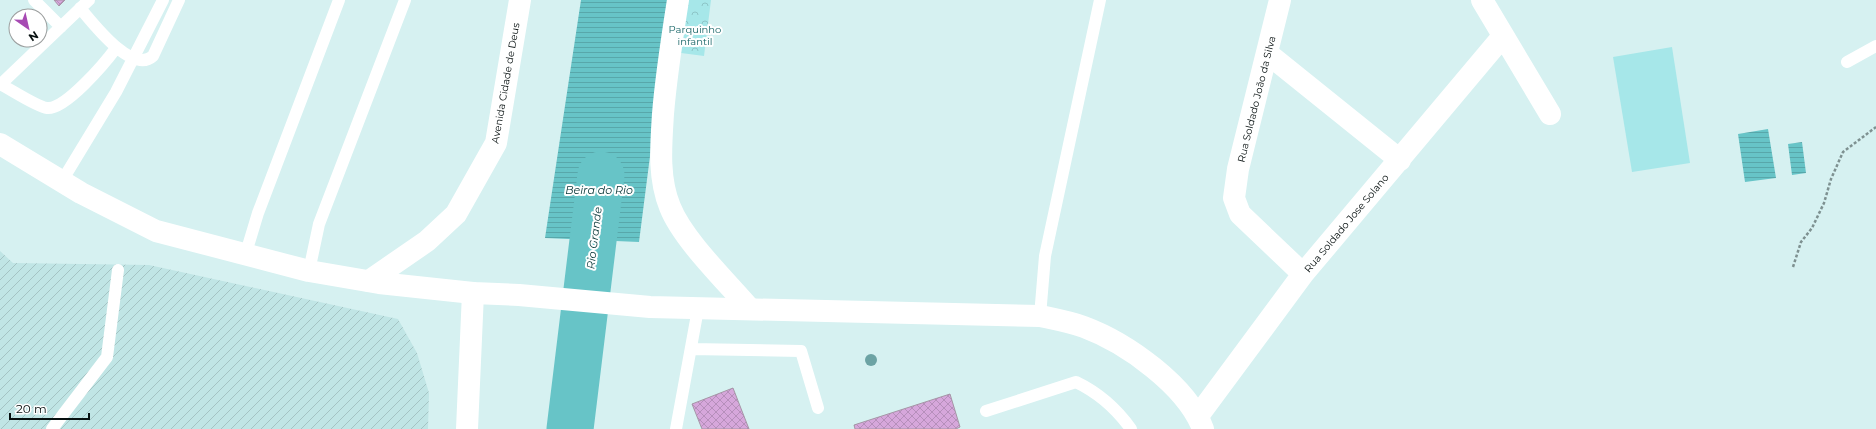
<svg xmlns="http://www.w3.org/2000/svg" width="1876" height="429" font-family="Montserrat,sans-serif">
<defs>
<pattern id="industrial-furrows" width="10" height="10" patternUnits="userSpaceOnUse"><rect width="10" height="10" fill="#c0e5e5"/><path d="M-1 1l2-2M0 10L10 0M9 11l2-2" fill="none" stroke="#a4c3c3"/></pattern>
<pattern id="park-crowns" width="20" height="18" patternUnits="userSpaceOnUse"><rect width="20" height="18" fill="#a6e7e9"/><path d="M2 6a3 3 0 1 1 6 0M12 15a3 3 0 1 1 6 0" fill="none" stroke="#8dc5c7"/></pattern>
<pattern id="water-rules" width="6" height="5" patternUnits="userSpaceOnUse"><rect width="6" height="5" fill="#67c4c7"/><path d="M0 2.5h6" fill="none" stroke="#58a7aa"/></pattern>
<pattern id="building-cross-hatch" width="8" height="8" patternUnits="userSpaceOnUse"><rect width="8" height="8" fill="#d6a7db"/><path d="M0 0l8 8M0 8l8-8" fill="none" stroke="#b68fbb"/></pattern>
</defs>
<rect width="100%" height="100%" fill="#d6f1f1"/>
<path fill="url(#industrial-furrows)" d="M0,251L13,263L149,265L398,319L417,353L429,393L428,429H0Z"/>
<path fill="url(#park-crowns)" d="M688,0H711L704,56L681,53Z"/>
<path fill="#a6e7e9" d="M1672,47L1690,163L1632,172L1613,57Z"/>
<path fill="url(#water-rules)" d="M581,0H670L639,242L545,238Z
M1768,129L1776,178L1745,182L1738,134Z
M1802,142L1806,173L1792,175L1788,144Z"/>
<g fill="none" stroke-linecap="round" stroke-linejoin="round">
<path stroke="#67c4c7" stroke-width="47" d="M570,429L601,175"/>
</g>
<path fill="url(#building-cross-hatch)" stroke="#a596a6" d="M54,0H65L59,6Z
M733,388L749,429H702L692,404Z
M950,394L960,427L956,429H855L854,425Z"/>
<g fill="none" stroke-linecap="round" stroke-linejoin="round">
<path stroke="#7e9191" stroke-width="2.5" stroke-dasharray="3 2" stroke-linecap="butt" d="M1793,267L1801,242L1812,228L1824,203L1831,179L1843,152L1876,127"/>
<path stroke="#fff" stroke-width="12" d="M34,0L61,27
M80,8C92,22 132,75 153,56L179,0
M1847,62L1876,46
M0,84C10,89 37,107 47,108C65,110 105,63 116,48
M1,84L89,0
M62,181L116,92L163,0
M245,256L258,213L339,0
M309,271L319,224L405,0
M1040,316L1045,256L1100,0
M691,349L801,351L818,408
M986,411L1076,382C1099,393 1116,408 1131,429
M52,429L107,357L118,270
M676,429L698,309"/>
<path stroke="#fff" stroke-width="22" d="M678,0C672,38 666,76 663,114C661,145 658,178 670,207C683,240 727,282 750,309
M1280,0L1238,169L1234,198L1240,214L1303,274
M1482,0L1550,114
M1267,53L1400,160
M369,281L427,241L456,214L496,143L520,0
M1198,416L1303,274L1503,36"/>
<path stroke="#fff" stroke-width="22" d="M467,429L473,293"/>
<path stroke="#fff" stroke-width="22" d="M0,144L81,193L156,231L309,271L379,283L473,293L519,295L650,307L1040,316C1054,319 1070,322 1084,327C1127,343 1187,386 1203,429"/>
</g>
<circle fill="#6ca3a4" cx="871" cy="360" r="6"/>
<g text-anchor="middle" stroke-width="4" stroke-linejoin="round" paint-order="stroke">
<g font-size="10" fill="#156365" stroke="#fff">
<text x="695" y="33">Parquinho<tspan x="695" dy="12">infantil</tspan></text>
</g>
<g font-size="10" fill="#071010" stroke="#fff">
<text transform="translate(505 83) rotate(-80)" y="4">Avenida Cidade de Deus</text>
<text transform="translate(1256 99) rotate(-76)" y="4">Rua Soldado João da Silva</text>
<text transform="translate(1346 223) rotate(-50)" y="4">Rua Soldado Jose Solano</text>
</g>
<g font-size="11" font-style="italic" fill="#043334" stroke="#fff">
<text x="599" y="194">Beira do Rio</text>
<text transform="translate(594 238) rotate(-83)" y="4">Rio Grande</text>
</g>
</g>
<g transform="translate(28 28) rotate(146)"><circle r="19" fill="#ffffff" stroke="#9c9f9f"/>
<path d="M0-3L7 15L0 10L-7 15Z" fill="#a74ab3"/>
<text y="-6" font-size="11" font-weight="bold" text-anchor="middle" fill="#071010">N</text>
</g>
<path d="M10 413v6h79v-6" fill="none" stroke="#071010" stroke-width="2"/>
<text x="16" y="413" font-size="12" fill="#071010" stroke="#ffffff" stroke-width="3" paint-order="stroke">20 m</text>
</svg>
